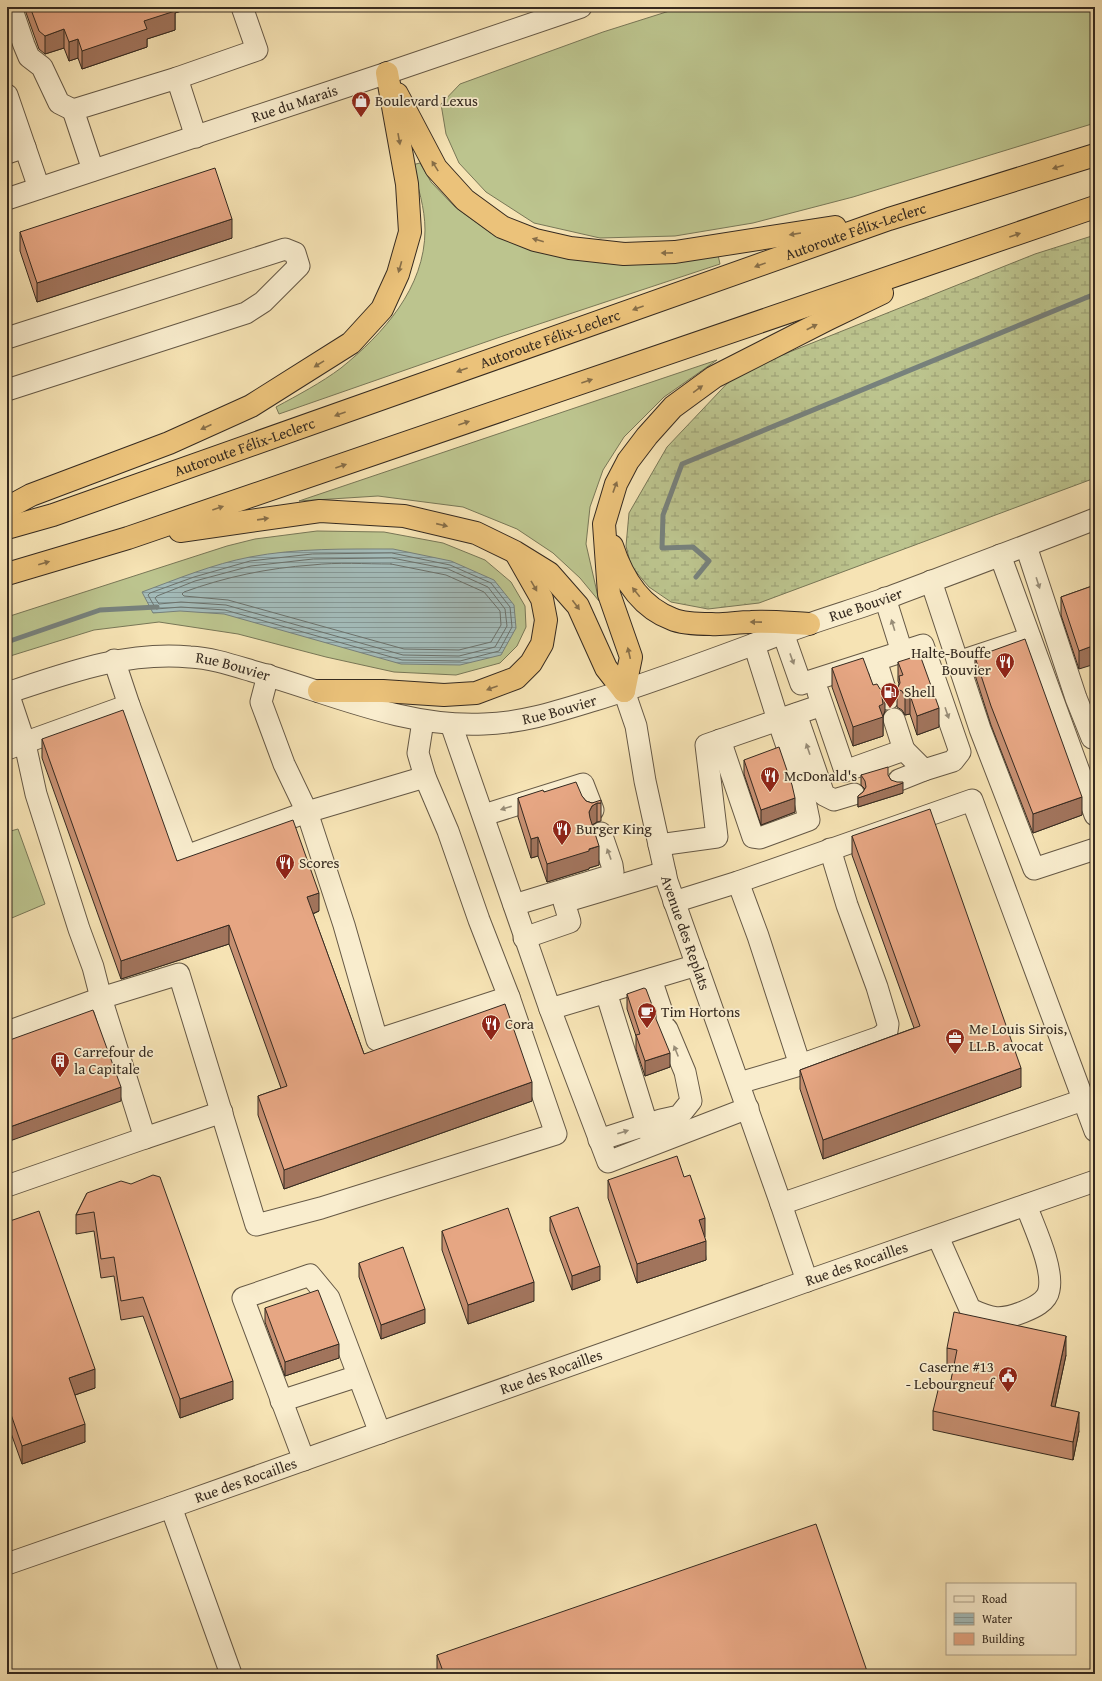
<svg xmlns="http://www.w3.org/2000/svg" width="1102" height="1681" font-family="'Gentium Book Plus',serif">
<defs>
<pattern id="wetland-marsh" width="20" height="14" patternUnits="userSpaceOnUse"><rect width="20" height="14" fill="#bcc48e"/><path d="M1 5h8M5 5V1M11 12h8M15 12V8" fill="none" stroke="#9a9f74"/></pattern>
<pattern id="water-rules" width="6" height="5" patternUnits="userSpaceOnUse"><rect width="6" height="5" fill="#a3bbb9"/><path d="M0 2.5h6" fill="none" stroke="#869896"/></pattern>
</defs>
<rect width="100%" height="100%" fill="#f6e3b4"/>
<filter id="stains"><feTurbulence type="fractalNoise" baseFrequency=".005" numOctaves="4"/><feColorMatrix values="0 0 0 0 .2 0 0 0 0 .09 0 0 0 0 .02 0 0 0 .5 -.17"/></filter>
<radialGradient id="worn" r=".72"><stop offset=".6" stop-color="#630" stop-opacity="0"/><stop offset="1" stop-color="#630" stop-opacity=".3"/></radialGradient>
<path fill="#bcc48e" stroke="#787757" d="M682,7H1095V123L853,197L753,223L675,236L600,238L534,223L486,192L459,163L446,134L441,104L460,84L603,32Z
M420,163L431,182L455,207L491,233L718,255L720,264L500,337L279,414L276,407C298,395 321,383 341,368C383,334 425,288 425,230C425,208 418,187 412,165Z
M717,360L664,397L624,437L603,470L590,507L586,544L599,601L580,578L553,553L517,529L463,507L378,496L299,501Z
M317,531L384,532L443,543L485,560L511,582L525,606L526,627L517,646L500,663L456,675L394,672L326,657L238,634L159,622L94,630L7,657V617L227,546L255,539Z
M18,829L45,904L7,920V832Z"/>
<path fill="url(#wetland-marsh)" stroke="#787757" d="M1095,235V478L759,603L708,609L671,602L649,587L631,566L626,546L629,513L667,447L737,373L1035,254Z"/>
<path fill="url(#water-rules)" stroke="#77817c" d="M393,549L451,561L494,580L514,605L516,628L501,655L460,665L401,664L224,614L180,611L153,613L142,592C177,579 213,564 250,557C297,548 345,549 393,549Z"/>
<g fill="none" stroke-linecap="round" stroke-linejoin="round">
<path stroke="#6c726c" stroke-width="1" d="M392,553L450,565L491,583L510,607L512,627L499,651L460,661L402,660L225,610L181,607L156,609L148,595L150,593L194,577L250,561L312,554Z
M392,558L448,569L488,587L505,609L507,626L495,647L459,656L403,655L226,605L181,602L159,604L155,598L157,596L195,581L251,566L313,559Z
M391,564L446,575L484,592L500,611L501,625L491,642L459,650L404,649L228,600L184,596L182,594L184,592C225,577 268,568 312,565C338,562 365,564 391,564Z"/>
<path stroke="#77817c" stroke-width="5" d="M696,577L709,561L693,547L662,548L663,515L682,464L1095,294
M7,642L100,610L157,607"/>
<g stroke="#655845" stroke-width="23">
<g id="minor">
<path d="M11,7L24,45L29,57L42,67L59,103L73,110"/>
<path d="M177,78L257,50L242,7"/>
<path d="M7,95L39,188"/>
<path d="M7,153L25,147"/>
<path d="M93,170L73,110L177,78L196,137"/>
<path id="s1" d="M7,199L387,73L581,7"/>
<path d="M7,338L285,249L295,253L299,266L263,302L246,313L7,390"/>
<path d="M1026,546L1076,698L1092,738L1095,737"/>
<path d="M1000,555L1095,815"/>
<path d="M931,581L980,729L1034,869L1095,849"/>
<path d="M885,598L902,652"/>
<path d="M783,633L801,684L923,645L960,752L953,761L924,770L904,750"/>
<path d="M114,660L129,705L186,856L307,812L344,925L377,1040L509,997L479,920L448,831L425,777L418,753L423,721"/>
<path d="M876,660L888,699"/>
<path d="M958,662L1030,638"/>
<path d="M268,675L261,702L284,764L307,812L425,777"/>
<path id="s2" d="M624,691L636,726L645,781L667,881L781,1204L807,1281"/>
<path d="M818,692L845,771L904,750L894,719"/>
<path id="s3" d="M7,693C67,673 126,651 190,657C211,658 232,665 252,671C328,692 404,728 484,724C523,723 559,711 595,700C659,680 722,656 784,633C818,620 853,610 887,598C956,572 1026,546 1095,519"/>
<path d="M796,714L824,795L834,800L854,794"/>
<path d="M451,724L550,1009L697,965"/>
<path d="M720,740L753,837L760,838L809,820L804,796L778,720L822,705"/>
<path d="M7,749L129,705"/>
<path d="M899,780L924,770"/>
<path d="M484,815L583,784L593,810"/>
<path d="M659,845L717,837L706,745L778,720L754,644"/>
<path d="M738,882L758,936L800,1065L880,1037L887,1031L888,1024L877,987L847,905L830,849"/>
<path d="M674,902L738,882L972,800L1095,1131"/>
<path d="M514,905L609,876L613,872L612,865L601,833"/>
<path d="M524,938L570,922L564,902L665,872"/>
<path d="M651,979L663,1015"/>
<path d="M606,992L651,1137"/>
<path d="M550,1009L608,1162L748,1108"/>
<path d="M7,1032L101,998L179,974L256,1225L321,1208L556,1134L509,997"/>
<path d="M739,1083L800,1065"/>
<path d="M145,1138L222,1112"/>
<path d="M599,1140L661,1120L679,1116L691,1101L685,1072L667,1029"/>
<path d="M7,1186L145,1138L101,998L93,967L79,929L36,794L25,744L8,693"/>
<path d="M781,1204L1083,1100"/>
<path d="M938,1237L970,1309C992,1319 1000,1321 1023,1312C1033,1308 1047,1302 1049,1290C1054,1268 1034,1227 1026,1205"/>
<path d="M281,1401L358,1376"/>
<path d="M304,1460L243,1298L310,1275L329,1298L380,1433"/>
<path d="M171,1507L231,1674"/>
<path id="s4" d="M7,1564L171,1507L807,1281L1095,1181"/>
</g>
</g>
<g stroke="#352a20" stroke-width="24">
<g id="highway">
<path d="M397,94L436,168L465,200L502,227L535,240L570,248L624,254L675,252L835,227"/>
<path d="M7,508L31,495L169,443L251,406L351,343L382,309L398,274L410,232L407,184L387,73"/>
<path id="s5" d="M7,528L53,515L889,219L1095,155"/>
<path d="M180,531L320,511L404,516L476,533L515,552L549,573L578,606L606,668L624,691"/>
<path d="M612,546C622,577 640,607 672,619C681,623 700,624 711,624C724,625 737,622 751,622C770,621 789,623 809,624"/>
<path d="M7,574L128,538L1095,207"/>
<path d="M319,691H383L444,695L476,693L516,678L531,663L542,644L546,620L542,599L517,555"/>
<path d="M624,691L631,657L609,594L604,524L616,484L628,461L647,436L673,407L714,377L828,319L882,293"/>
</g>
</g>
<use href="#minor" stroke="#f9edce" stroke-width="21"/>
<use href="#highway" stroke="#ebc27a" stroke-width="22"/>
</g>
<path fill="#c68f71" stroke="#352a20" d="M24,7H194L175,13V30L147,39V47L82,69L78,58L69,61L64,48L45,54L39,49Z
M20,232L232,238L37,302L20,251Z
M1095,585L1079,669L1061,615V597Z
M975,657L1082,815L1033,833L991,725L975,675Z
M898,662L939,727L917,735L910,714L905,715L902,710L897,707V689L899,684L898,681Z
M832,668L873,685L880,689L885,711L883,716V736L853,746L832,687Z
M42,739L177,861L319,911L313,914L364,1054L532,1101L284,1189L258,1115V1096L281,1088L229,944L121,979L42,758Z
M744,760L795,812L761,825L744,774Z
M861,775H888L891,780L903,793L858,807V796L863,792L865,789L861,785Z
M544,792L582,796L586,801L592,803H601V821L597,822L592,825L599,865L589,868V869L547,882L538,856L531,858L518,817V798Z
M852,836L1021,1087L823,1159L800,1089V1070L914,1028L852,855Z
M627,994L656,1020L670,1067L645,1076L636,1049V1036L627,1009Z
M608,1180L705,1237H704L706,1260L637,1283L608,1198Z
M87,1193L233,1399L180,1418L143,1316L121,1320L114,1276L101,1278L94,1231L76,1234V1215Z
M550,1217L600,1280L572,1290L550,1231Z
M7,1222L95,1388L75,1395L85,1442L22,1464L7,1422Z
M442,1231L534,1301L468,1324L442,1250Z
M359,1263L425,1323L381,1339L359,1277Z
M265,1308L339,1358L285,1376L265,1322Z
M947,1348L1066,1355L1055,1407L1079,1431L1073,1460L933,1430V1411L950,1385L954,1368L947,1366Z
M437,1655L868,1674H439L437,1669Z"/>
<path fill="#a1745c" stroke="#352a20" d="M170,7H194L175,13V30L147,39V47L82,69V51L144,21Z
M64,29V48L45,54V36Z
M78,39V58L69,61V42Z
M232,219V238L37,302V283Z
M1095,645V664L1079,669V651Z
M885,692V711L883,716V736L853,746V727L879,706Z
M910,695V714L905,715V697Z
M939,708V727L917,735V716Z
M903,783V793L858,807V798Z
M1082,797V815L1033,833V814Z
M795,798V812L761,825V810Z
M597,803V822L592,825L589,831V812L592,806Z
M538,837V856L531,858V839Z
M599,846V865L589,868V869L547,882V864Z
M319,893V911L307,916V897Z
M229,925V944L121,979V961Z
M670,1053V1067L645,1076V1061Z
M1021,1068V1087L823,1159V1140Z
M532,1082V1101L284,1189V1170Z
M121,1087V1101L7,1142V1128Z
M705,1218V1237L699,1239V1220Z
M706,1241V1260L637,1283V1264Z
M600,1266V1280L572,1290V1276Z
M534,1282V1301L468,1324V1305Z
M425,1309V1323L381,1339V1325Z
M1066,1336V1355L1051,1425V1406Z
M339,1344V1358L285,1376V1362Z
M95,1369V1388L69,1397V1378Z
M233,1381V1399L180,1418V1399Z
M1079,1412V1431L1073,1460V1442Z
M85,1424V1442L22,1464V1446Z"/>
<path fill="#e6a683" stroke="#352a20" d="M30,7H174L175,11L144,21L147,29L82,51L78,39L69,42L64,29L45,36L39,31Z
M215,168L232,219L37,283L20,232Z
M1095,585V645L1079,651L1061,597Z
M1025,639L1082,797L1033,814L991,706L975,657Z
M920,655L939,708L917,716L910,695L905,697L902,691L897,689L900,683L899,676L903,675L898,662Z
M863,658L873,685L877,684L880,689L885,692L882,697L883,704L879,706L883,717L853,727L832,668Z
M123,710L177,861L293,820L319,893L307,897L364,1054L505,1004L532,1082L284,1170L258,1096L287,1086L229,925L121,961L42,739Z
M779,747L792,785L795,798L761,810L744,760Z
M888,767V775L891,780L897,782H903V783L858,798V796L863,792L866,787L865,781L861,775Z
M576,782L582,796L586,801L592,803L601,800V803H597L592,806L589,812L590,818L599,846L589,849V851L547,864L538,837L531,839L518,798L543,790L544,792Z
M930,809L1021,1068L823,1140L800,1070L920,1026L852,836Z
M644,988L646,989L652,1005L656,1010V1019L670,1053L645,1061L636,1035L640,1034L627,994Z
M93,1010L121,1087L7,1128V1041Z
M677,1156L684,1177L690,1175L705,1218L699,1220L706,1241L637,1264L608,1180Z
M153,1175L160,1177L233,1381L180,1399L143,1297L121,1301L114,1257L101,1259L94,1212L76,1215L87,1193L121,1181L131,1184Z
M578,1207L600,1266L572,1276L550,1217Z
M508,1208L534,1282L468,1305L442,1231Z
M39,1211L95,1369L69,1378L85,1424L22,1446L7,1403V1222Z
M403,1247L425,1309L381,1325L359,1263Z
M318,1290L339,1344L285,1362L265,1308Z
M954,1312L1066,1336L1051,1406L1079,1412L1073,1442L933,1411L940,1382L950,1385L957,1350L947,1348Z
M816,1524L868,1674H444L437,1655Z"/>
<defs><path id="oneway-solid" d="M-6-.8H1V-3.2L6.5 0L1 3.2V.8H-6Z"/></defs>
<g fill="#876e48">
<use href="#oneway-solid" transform="translate(399 139) rotate(80)"/>
<use href="#oneway-solid" transform="translate(435 166) rotate(-122)"/>
<use href="#oneway-solid" transform="translate(1058 167) rotate(163)"/>
<use href="#oneway-solid" transform="translate(795 234) rotate(171)"/>
<use href="#oneway-solid" transform="translate(1015 235) rotate(-19)"/>
<use href="#oneway-solid" transform="translate(538 240) rotate(-164)"/>
<use href="#oneway-solid" transform="translate(667 253) rotate(179)"/>
<use href="#oneway-solid" transform="translate(760 265) rotate(160)"/>
<use href="#oneway-solid" transform="translate(400 267) rotate(106)"/>
<use href="#oneway-solid" transform="translate(638 308) rotate(160)"/>
<use href="#oneway-solid" transform="translate(812 327) rotate(-27)"/>
<use href="#oneway-solid" transform="translate(319 364) rotate(148)"/>
<use href="#oneway-solid" transform="translate(462 370) rotate(160)"/>
<use href="#oneway-solid" transform="translate(587 381) rotate(-19)"/>
<use href="#oneway-solid" transform="translate(698 389) rotate(-36)"/>
<use href="#oneway-solid" transform="translate(340 414) rotate(160)"/>
<use href="#oneway-solid" transform="translate(464 423) rotate(-19)"/>
<use href="#oneway-solid" transform="translate(206 427) rotate(156)"/>
<use href="#oneway-solid" transform="translate(341 466) rotate(-19)"/>
<use href="#oneway-solid" transform="translate(615 487) rotate(-70)"/>
<use href="#oneway-solid" transform="translate(218 508) rotate(-19)"/>
<use href="#oneway-solid" transform="translate(263 519) rotate(-8)"/>
<use href="#oneway-solid" transform="translate(442 525) rotate(13)"/>
<use href="#oneway-solid" transform="translate(44 563) rotate(-16)"/>
<use href="#oneway-solid" transform="translate(534 586) rotate(60)"/>
<use href="#oneway-solid" transform="translate(636 592) rotate(-129)"/>
<use href="#oneway-solid" transform="translate(576 605) rotate(53)"/>
<use href="#oneway-solid" transform="translate(756 622) rotate(-179)"/>
<use href="#oneway-solid" transform="translate(629 653) rotate(-103)"/>
<use href="#oneway-solid" transform="translate(492 688) rotate(160)"/>
</g>
<g fill="#978c77">
<use href="#oneway-solid" transform="translate(1038 583) rotate(72)"/>
<use href="#oneway-solid" transform="translate(893 625) rotate(-107)"/>
<use href="#oneway-solid" transform="translate(792 659) rotate(70)"/>
<use href="#oneway-solid" transform="translate(947 713) rotate(71)"/>
<use href="#oneway-solid" transform="translate(808 749) rotate(-109)"/>
<use href="#oneway-solid" transform="translate(506 808) rotate(163)"/>
<use href="#oneway-solid" transform="translate(609 854) rotate(-110)"/>
<use href="#oneway-solid" transform="translate(676 1051) rotate(-112)"/>
<use href="#oneway-solid" transform="translate(623 1132) rotate(-18)"/>
</g>
<defs>
<g id="shop-pin" transform="scale(1)"><path d="M0 17L-7.5 6A9.5 9.5 0 1 1 7.5 6Z" fill="#8f2418" stroke="#f9edce"/><path d="M-5-2.5h2.3a2.7 3.5 0 0 1 5.4 0H5L5.5 6h-11ZM-1.5-2.5h3a1.5 2.3 0 0 0-3 0Z" fill="#fff"/></g>
<g id="restaurant-pin" transform="scale(1)"><path d="M0 17L-7.5 6A9.5 9.5 0 1 1 7.5 6Z" fill="#8f2418" stroke="#f9edce"/><path d="M-5-6h1v4h1v-4h1v4h1v-4h1v5L-1.5 .5V6h-2V.5L-5-1ZM5-6V6H3V1.5H1.5Q1.5-4 5-6Z" fill="#fff"/></g>
<g id="fuel-pin" transform="scale(1)"><path d="M0 17L-7.5 6A9.5 9.5 0 1 1 7.5 6Z" fill="#8f2418" stroke="#f9edce"/><path d="M-5.5-6h7V0h2V4h1.3V-2.5L3-4.5l.8-.8L6-3V5H2.5V1h-1V6h-7ZM-4.2-4.7v3.2H.2V-4.7Z" fill="#fff"/></g>
<g id="cafe-pin" transform="scale(1)"><path d="M0 17L-7.5 6A9.5 9.5 0 1 1 7.5 6Z" fill="#8f2418" stroke="#f9edce"/><path d="M-5.5-4.5H6V0H3Q3 3.5 0 3.5H-2.5Q-5.5 3.5-5.5 0ZM3-3.2v2h1.7v-2ZM-6 4.5H4V6H-6Z" fill="#fff"/></g>
<g id="office-pin" transform="scale(1)"><path d="M0 17L-7.5 6A9.5 9.5 0 1 1 7.5 6Z" fill="#8f2418" stroke="#f9edce"/><path d="M-6-3h4V-5.5h4V-3h4V5H-6ZM-1-4.5V-3h2v-1.5ZM-6 0V1H6V0Z" fill="#fff"/></g>
<g id="building-pin" transform="scale(1)"><path d="M0 17L-7.5 6A9.5 9.5 0 1 1 7.5 6Z" fill="#8f2418" stroke="#f9edce"/><path d="M-4-6H4V6H1V3H-1V6H-4ZM-2.5-4.3h1.7v1.8h-1.7ZM.8-4.3h1.7v1.8H.8ZM-2.5-1h1.7V.8h-1.7ZM.8-1h1.7V.8H.8Z" fill="#fff"/></g>
<g id="civic-pin" transform="scale(1)"><path d="M0 17L-7.5 6A9.5 9.5 0 1 1 7.5 6Z" fill="#8f2418" stroke="#f9edce"/><path d="M-.6-6.5H3V-4.5H.6V-3L4-1V1h2V6H-6V1h2V-1L-.6-3ZM-1.2 2.5V6h2.4V2.5Z" fill="#fff"/></g>
</defs>
<g fill-rule="evenodd">
<use href="#shop-pin" x="361" y="101"/>
<use href="#restaurant-pin" x="1005" y="662"/>
<use href="#fuel-pin" x="890" y="692"/>
<use href="#restaurant-pin" x="770" y="776"/>
<use href="#restaurant-pin" x="562" y="829"/>
<use href="#restaurant-pin" x="285" y="863"/>
<use href="#cafe-pin" x="647" y="1012"/>
<use href="#restaurant-pin" x="491" y="1024"/>
<use href="#office-pin" x="955" y="1038"/>
<use href="#building-pin" x="60" y="1061"/>
<use href="#civic-pin" x="1008" y="1376"/>
</g>
<g text-anchor="middle" stroke-width="3.5" stroke-linejoin="round" paint-order="stroke">
<g font-size="15" fill="#352a20" stroke="#f9edce" text-anchor="start">
<text x="375" y="106">Boulevard Lexus</text>
<text x="991" y="658" text-anchor="end">Halte-Bouffe<tspan x="991" dy="17">Bouvier</tspan></text>
<text x="904" y="697">Shell</text>
<text x="784" y="781">McDonald's</text>
<text x="576" y="834">Burger King</text>
<text x="299" y="868">Scores</text>
<text x="661" y="1017">Tim Hortons</text>
<text x="505" y="1029">Cora</text>
<text x="969" y="1034">Me Louis Sirois,<tspan x="969" dy="17">LL.B. avocat</tspan></text>
<text x="74" y="1057">Carrefour de<tspan x="74" dy="17">la Capitale</tspan></text>
<text x="994" y="1372" text-anchor="end">Caserne #13<tspan x="994" dy="17">- Lebourgneuf</tspan></text>
</g>
<g font-size="15" fill="#352a20" stroke="#f9edce">
<text dy="5" stroke="none"><textPath href="#s1" startOffset="303">Rue du Marais</textPath></text>
<text dy="5" stroke="none"><textPath href="#s5" startOffset="899">Autoroute Félix-Leclerc</textPath></text>
<text dy="5" stroke="none"><textPath href="#s5" startOffset="575">Autoroute Félix-Leclerc</textPath></text>
<text dy="5" stroke="none"><textPath href="#s5" startOffset="251">Autoroute Félix-Leclerc</textPath></text>
<text dy="5" stroke="none"><textPath href="#s3" startOffset="892">Rue Bouvier</textPath></text>
<text dy="5" stroke="none"><textPath href="#s3" startOffset="232">Rue Bouvier</textPath></text>
<text dy="5" stroke="none"><textPath href="#s3" startOffset="568">Rue Bouvier</textPath></text>
<text dy="5" stroke="none"><textPath href="#s2" startOffset="250">Avenue des Replats</textPath></text>
<text dy="5" stroke="none"><textPath href="#s4" startOffset="901">Rue des Rocailles</textPath></text>
<text dy="5" stroke="none"><textPath href="#s4" startOffset="577">Rue des Rocailles</textPath></text>
<text dy="5" stroke="none"><textPath href="#s4" startOffset="253">Rue des Rocailles</textPath></text>
</g>
</g>
<rect width="1102" height="1681" fill="none" stroke="#f6e3b4" stroke-width="24"/>
<rect x="8" y="8" width="1086" height="1665" fill="none" stroke="#352a20" stroke-width="2"/>
<rect x="12" y="12" width="1078" height="1657" fill="none" stroke="#352a20"/>
<rect x="946" y="1583" width="130" height="72" fill="#f9edce" stroke="#ab9f88"/>
<rect x="954" y="1596" width="20" height="6" fill="#f9edce" stroke="#ab9f88"/>
<text x="982" y="1603" font-size="12" fill="#352a20">Road</text>
<rect x="954" y="1613" width="20" height="12" fill="url(#water-rules)" stroke="#ab9f88"/>
<text x="982" y="1623" font-size="12" fill="#352a20">Water</text>
<rect x="954" y="1633" width="20" height="12" fill="#e6a683" stroke="#ab9f88"/>
<text x="982" y="1643" font-size="12" fill="#352a20">Building</text>
<rect width="100%" height="100%" filter="url(#stains)"/>
<rect width="100%" height="100%" fill="url(#worn)"/>
</svg>
